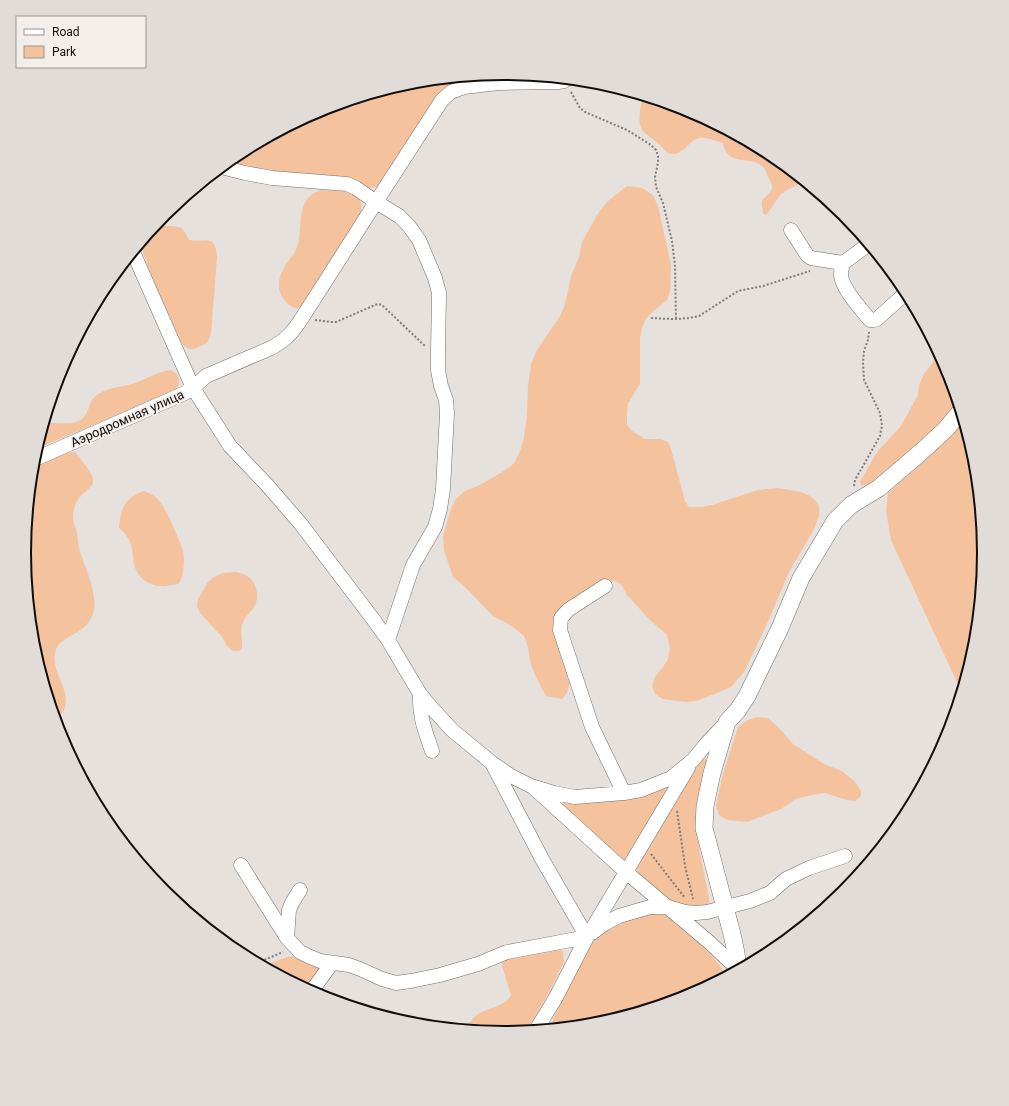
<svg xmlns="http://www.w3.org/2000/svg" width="1009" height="1106" font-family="Roboto,sans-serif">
<rect width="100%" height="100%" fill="#e6e1dd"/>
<path fill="#f4c29d" d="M505,73L552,77L460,81L380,184L377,187L369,188L272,173L226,163L238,153L321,109L411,82Z
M643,95L689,109L772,154L805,181L787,190L781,194L767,214L765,215L763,213C763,210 761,204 762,201C764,196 773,193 772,186C772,183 770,180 768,177C767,175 766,171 765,169C753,153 727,169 723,143C716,141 706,137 699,138C689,140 685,153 674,154C667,155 664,149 660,145C655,140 650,138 645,133C635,124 641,107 643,95Z
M627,186L642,188L653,195L658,206L671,265L670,291L667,300L650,314L645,320L642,328L640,338V384L628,403L627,412V425L632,431L645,439H661L668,442L671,449L685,501L689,507H702L712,505L758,490L778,488L801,492L810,496L816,501L819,506V516L814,529L789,572L767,624L744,672L731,687L717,693L696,701L686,702L663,699L655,694L652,686L655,677L663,667L668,659L670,648L667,635L650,620L627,595L621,584L614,581H605L555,617L568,671L570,683L567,693L562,699L546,696L535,675L530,661L528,647L524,636L513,627L493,616L465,587L453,577L444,550L443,536L451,509L456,499L465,491L478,486L497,475L510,467L515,462L520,451L524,438L527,415L528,386L531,364L537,350L560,316L564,307L568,291L571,276L579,257L582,242L599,212L608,201Z
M321,190C337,191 366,188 361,213L300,308C295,309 291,307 287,303C273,289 279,273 290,259C291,257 294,254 295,252C304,235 296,213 308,198C311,194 316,192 321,190Z
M165,226C180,226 183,226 189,240C206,243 215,233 217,257L211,334L207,343L194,349H189L183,345C176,329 140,257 142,244C144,232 154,228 165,226Z
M940,353L949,369L958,402L939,425L875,483L867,486L861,485L860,482L877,452L901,426L918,395L919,385L924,374Z
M170,370C179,374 180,378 178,387L174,391L36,449L44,424C55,421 67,426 78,421C91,416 87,401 97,395C108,387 123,387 136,383C147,378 158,372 170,370Z
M964,420L976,459L985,553L976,647L962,693L891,540L886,511L888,493L950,436Z
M74,452C80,456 82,461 86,466C100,485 91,485 79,498C75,503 73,511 73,518C73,523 76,528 77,533C78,538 78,543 79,548C84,566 97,590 94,610C89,636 58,634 55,653C50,677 82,699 55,720L33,647L24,553L32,467L66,453Z
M144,491C151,494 155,495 159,501C167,510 179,539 183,551C185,558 184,579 178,584C178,584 173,585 172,585C160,589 144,584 137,572C132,563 134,551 130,542C128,536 123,532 119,528C121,508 124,498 144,491Z
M235,572C240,573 244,574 247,576C257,582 260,597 254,607C250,613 244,617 242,625C240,634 244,642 241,650L238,651H233L227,646L222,637L200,613L197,606L198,599L208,582L214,577L223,573Z
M757,717L768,718L780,729L793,744L824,764L842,771L855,782L861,791V796L855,801L847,800L825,793L812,795L796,799L781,809L747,822L727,820L719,815L716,805L723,774L738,727L748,720Z
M704,759L708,760L696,828L700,853L709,898V903L706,906L694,909L671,901L639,874C637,871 636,869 637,865L693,771L701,760Z
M662,789H665L667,791L626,860L622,859L565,809L562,805L563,802L566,801Z
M651,914L665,915L670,917C686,932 719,957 726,977L688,997L598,1024L549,1029C553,1025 552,1020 555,1015C567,992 578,969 590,946C604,926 629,920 651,914Z
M556,949L563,951L564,962L547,996L526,1031L504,1033L461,1029C470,1025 471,1019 478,1014C489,1007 505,1007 511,995L502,966V962L506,958Z
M292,956L315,966L318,968L319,971L307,990L263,966L284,958Z"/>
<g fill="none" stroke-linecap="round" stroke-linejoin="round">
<g stroke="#726e6a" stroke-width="15">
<path id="minor" d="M221,167L245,173L272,178L347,184L356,188L376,202L399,216L409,226L419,240L435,278L439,293L438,353V370L441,386L446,400L447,413L443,489L440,509L435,527L413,565L388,640
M791,230L807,255L811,258L843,263
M869,244L843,263C842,267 841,271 841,275C842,289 861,309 870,320H874L877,319L907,292
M133,252L193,388L230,446L267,485L300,523L373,619L388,640L420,694L431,707L452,730L492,763L511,776L531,786L554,793L575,797L624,793L641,790L671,778L693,760L707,743L727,722
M33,460L185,393L193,388L206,376L271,348C286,340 293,332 302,318L376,202L442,100L451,92L464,87L498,83L558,82L564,81L565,78
M605,586L568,610L561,618L560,630L592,727L624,793
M420,694C419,717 425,730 432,751
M493,765L542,859L587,937L626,872L534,788
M688,768L626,872L709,942L739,970
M241,865L287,938L300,952L308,956L320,961L349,965L360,969L382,979L396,983L411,981L440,975L478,964L507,952L587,937L555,999L536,1030
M592,933L604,924L619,916L650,907H668L685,912L696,913L707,912L750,901L770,893L786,879L809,868L845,856
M287,938L289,910L292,903L300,890
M311,992L332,963"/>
</g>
<g stroke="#726e6a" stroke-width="18">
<path id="major" d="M738,970L736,953L732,934L704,828L705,806L712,773L727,722L738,710L747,696L780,628L801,578L835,521L851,505L879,488L921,452L946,429L961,411"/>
</g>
<path stroke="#7f7b79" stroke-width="2" stroke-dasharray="2 2" stroke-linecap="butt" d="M571,92L580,108L585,112L627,130L651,145L656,150L658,156V163L655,177L656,187L663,203L672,241L675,266L676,319
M651,318C667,319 683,320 699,316L738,291L763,286L810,271
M315,320L330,322H336L375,305L378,304L382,305L425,346
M854,486L855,480L880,436L882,425L880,413L864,380L863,363L864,351L868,340L869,332
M677,811L685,866L693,899
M651,854L685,898
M257,963L283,952"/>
<use href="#minor" stroke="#fff" stroke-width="14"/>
<use href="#major" stroke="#fff" stroke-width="17"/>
</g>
<g text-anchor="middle" stroke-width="3.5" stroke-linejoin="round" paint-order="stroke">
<g font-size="13" fill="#110f0e" stroke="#f3eeea">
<text transform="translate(127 418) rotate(-24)" y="5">Аэродромная улица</text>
</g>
</g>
<path d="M0 0H1009V1106H0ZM31 553a473 473 0 1 1 946 0a473 473 0 1 1-946 0Z" fill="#e1dcd8" fill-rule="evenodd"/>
<path fill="none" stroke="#110f0e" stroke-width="2" d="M31 553a473 473 0 1 1 946 0a473 473 0 1 1-946 0Z"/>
<rect x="16" y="16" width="130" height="52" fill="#f3eeea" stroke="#999592"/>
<rect x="24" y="29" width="20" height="6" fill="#ffffff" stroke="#999592"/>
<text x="52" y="36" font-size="12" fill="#110f0e">Road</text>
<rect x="24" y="46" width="20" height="12" fill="#f4c29d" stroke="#999592"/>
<text x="52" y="56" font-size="12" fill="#110f0e">Park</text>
</svg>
